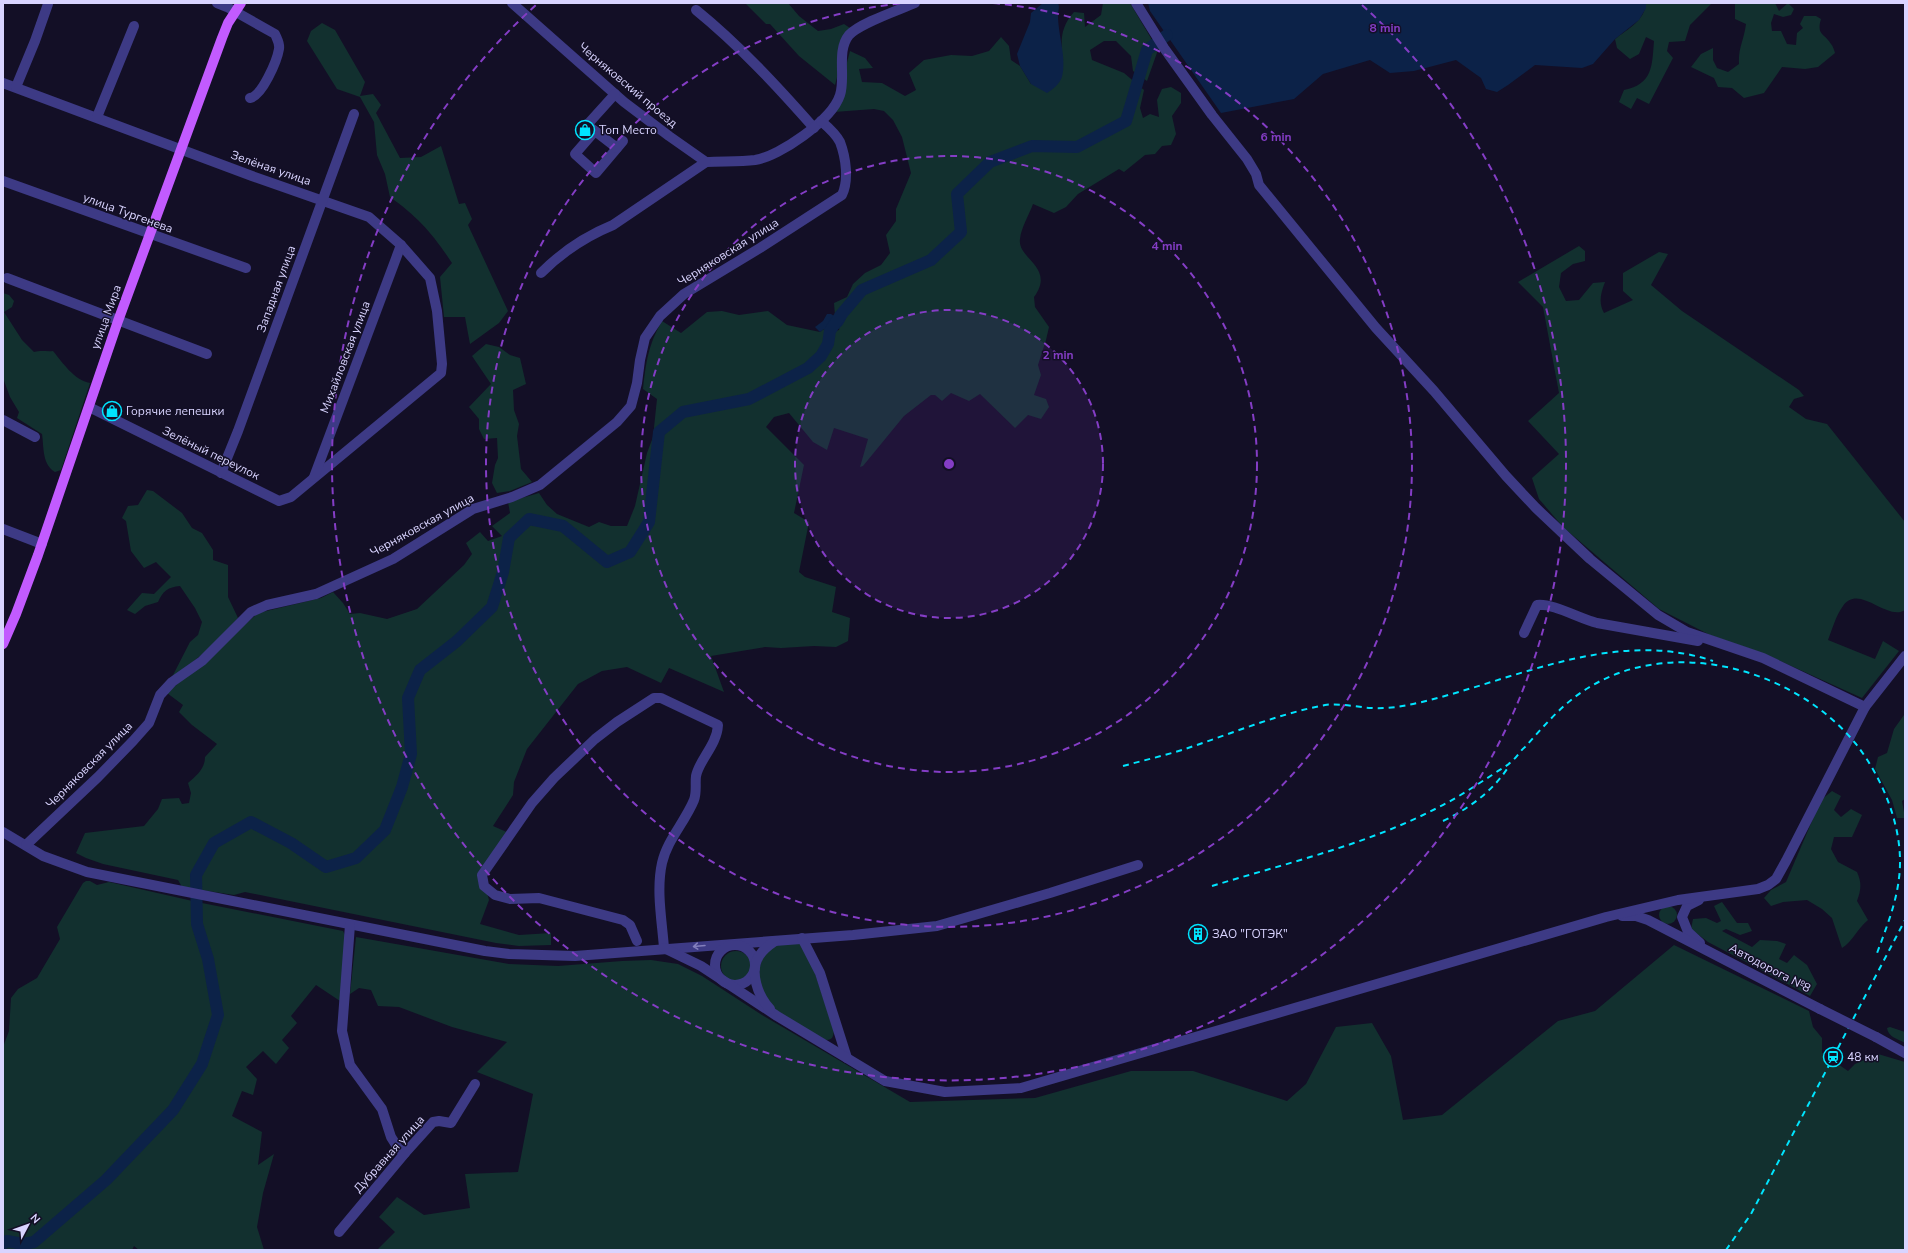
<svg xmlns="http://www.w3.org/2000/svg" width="1908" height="1253" font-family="'Nunito Sans',sans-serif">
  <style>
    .green { fill: #12302f }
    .water { fill: #0c2248 }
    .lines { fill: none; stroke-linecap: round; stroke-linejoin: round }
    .river { stroke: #0c2248; stroke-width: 12 }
    .minor { stroke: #3d3a85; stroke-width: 10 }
    .major { stroke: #c25bff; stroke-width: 10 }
    .rail { stroke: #00e5ff; stroke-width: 2; stroke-dasharray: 6 5; stroke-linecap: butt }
    .minor-bridge { stroke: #3d3a85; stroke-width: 10 }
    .oneway { stroke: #837fbc }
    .ring { fill: none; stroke: #843dc5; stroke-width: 2; stroke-dasharray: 7 5 }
    .labels { text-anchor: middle; stroke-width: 3; stroke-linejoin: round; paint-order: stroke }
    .street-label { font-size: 12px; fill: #d9d4ff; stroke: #130f26 }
    .poi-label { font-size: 12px; fill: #d9d4ff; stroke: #130f26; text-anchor: start }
    .centre { fill: #843dc5; stroke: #130f26; stroke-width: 2 }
    .ring-label { font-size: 12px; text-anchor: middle; font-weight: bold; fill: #843dc5; stroke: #130f26; stroke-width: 3; stroke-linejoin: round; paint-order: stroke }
  </style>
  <rect width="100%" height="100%" fill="#130f26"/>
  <g class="green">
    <polygon points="745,3 788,3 799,16 818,31 831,29 844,24 850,28 835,85 799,56 770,24 766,24"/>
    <path d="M 1103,3 L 1130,3 L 1158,50 L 1147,81 L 1133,71 L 1131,56 L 1116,41 L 1104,41 L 1090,50 L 1092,60 L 1124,73 L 1144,90 L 1140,108 L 1143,118 L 1150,114 L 1159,117 L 1157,100 L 1162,89 L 1171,87 L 1181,93 L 1181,103 L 1172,116 L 1176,134 L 1171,145 L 1162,146 L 1155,154 L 1145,155 L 1124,172 L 1119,169 L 1078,194 L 1066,207 L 1054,213 L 1033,204 C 1029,215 1021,228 1020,239 C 1017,259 1056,267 1034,297 L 1035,307 L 1049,327 L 1046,340 L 1038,365 L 1041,375 L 1034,395 L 1046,399 L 1049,407 L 1041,419 L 1028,415 L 1015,428 L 980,394 L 969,401 L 951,393 L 942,401 L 935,395 L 931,395 L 904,416 L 863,466 L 860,467 L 868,439 L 834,428 L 827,450 L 813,442 L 789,413 L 774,417 L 766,427 L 804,465 L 794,513 L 809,522 L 799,572 L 805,577 L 836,587 L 832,612 L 850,618 L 848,641 L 836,647 L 814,646 L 781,648 L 765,647 L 711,656 L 724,692 L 669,668 L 661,683 L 627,667 L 602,671 L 578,684 L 527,749 L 514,782 L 513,795 L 493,826 L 511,834 L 482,875 L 489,900 L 480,924 L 519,935 L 551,933 L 551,945 L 519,946 L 496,943 L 245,892 L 234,895 L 182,887 L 178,880 L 103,864 L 86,858 L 76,853 L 85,833 L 144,826 L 158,809 L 162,799 L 179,798 L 182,804 L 189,803 L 191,793 L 188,783 C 196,776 205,769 205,757 L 217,744 L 192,725 L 179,712 L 183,705 L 167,693 L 258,613 L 321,598 L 333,592 L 343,603 L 350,614 L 360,613 L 387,619 L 417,609 L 464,565 L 472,554 L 466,543 L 480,532 L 488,541 L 502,536 L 492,526 L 510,513 L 508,502 L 539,493 L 547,505 L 557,514 L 589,527 L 599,522 L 611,526 L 627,526 L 635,506 L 647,453 L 653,437 L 657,399 L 643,389 C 646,363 648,345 662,321 L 681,333 L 707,312 L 722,311 L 739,315 L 768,311 L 787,325 L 820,332 L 824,329 L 833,332 L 839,330 L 840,320 L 835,316 L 834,303 L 847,297 L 853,284 L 865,273 L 881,265 L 890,253 L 886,235 L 896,221 L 896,209 L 911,173 L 902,137 L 893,120 L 884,111 L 874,109 L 834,112 L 850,51 L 865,58 L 873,68 L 859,69 L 862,82 L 882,83 L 905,96 L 916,90 L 909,73 L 924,60 L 951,55 L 972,56 L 989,51 L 1001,37 L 1009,46 L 1011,60 L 1020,66 L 1031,84 L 1063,64 C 1061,42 1059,29 1074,12 L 1084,13 L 1085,27 L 1101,15 Z"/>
    <path d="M 1646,3 L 1712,3 L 1690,25 L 1685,41 L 1669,42 L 1667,51 L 1673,58 L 1649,104 L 1637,98 L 1631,109 L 1619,102 L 1624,90 C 1653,84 1652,66 1654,41 L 1646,37 L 1639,54 L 1630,59 L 1617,48 L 1615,39 C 1628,29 1645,20 1646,3 Z"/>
    <path d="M 1735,3 L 1775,3 L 1779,11 L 1788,3 L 1794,9 L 1791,15 L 1783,17 L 1774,14 L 1771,23 L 1772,31 L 1781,31 L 1787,44 L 1796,45 L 1797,33 L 1803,28 L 1800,24 L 1804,16 L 1816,16 L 1821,19 C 1816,36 1825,33 1831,44 C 1833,46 1834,50 1835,53 L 1818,67 L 1805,69 L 1782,67 L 1764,93 L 1744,98 L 1732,88 L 1718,87 L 1714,78 L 1691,67 L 1701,54 L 1713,48 L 1713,60 L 1717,68 L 1728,72 L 1739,64 C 1738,48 1744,40 1746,24 L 1735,19 Z"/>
    <path d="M 322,23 L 335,30 L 365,82 L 360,96 L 373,94 L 381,105 L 376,113 L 400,158 L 421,157 L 441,146 L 459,204 L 465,203 L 472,219 L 468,225 L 508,311 L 499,323 L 470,344 L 465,317 L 444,317 L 440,277 L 452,263 C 433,234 418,217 390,197 L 385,174 L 377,155 L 374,122 L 360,97 L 337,89 L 307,41 L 311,31 Z"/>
    <path d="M 1579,246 L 1585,251 L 1585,261 L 1573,264 L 1561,273 L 1559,287 L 1566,301 L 1579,300 L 1593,283 L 1605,282 C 1601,293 1598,302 1604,313 L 1633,300 L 1623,291 L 1623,273 L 1659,252 L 1668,254 L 1651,285 L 1682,311 L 1799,390 L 1804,396 L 1794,399 L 1789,407 L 1806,419 L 1827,424 L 1905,522 L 1905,610 C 1887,622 1859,583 1843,606 C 1836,615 1832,630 1828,640 L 1875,659 L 1883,641 L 1899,651 L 1862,698 L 1765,654 L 1710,635 L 1659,609 L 1563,527 L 1539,499 L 1532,478 L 1559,454 L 1528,421 L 1559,393 L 1543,307 L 1518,282 Z"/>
    <path d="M 3,293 L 9,295 L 14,301 L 12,307 L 4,312 L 22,340 L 34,352 C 42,350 47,352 53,351 C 63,363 74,380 90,383 L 61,470 L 55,472 C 42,464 44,448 42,434 L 17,418 L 19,412 L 10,397 L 3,378 Z"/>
    <polygon points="486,344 499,347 510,355 520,358 526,384 513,390 514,410 519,424 517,436 521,469 532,482 510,491 497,493 492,483 495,465 498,458 497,438 484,439 479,429 479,419 469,407 491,384 472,356"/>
    <path d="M 147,490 L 153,491 L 182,513 L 192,528 L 202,533 L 213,550 L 213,560 L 228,565 L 228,597 L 238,618 L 210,648 L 171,679 L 190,642 L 198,635 L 202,622 L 195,608 L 180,586 C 168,587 163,591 158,602 L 145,606 L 135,614 L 127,610 L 142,593 L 154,594 L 171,577 L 156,562 L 144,568 L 131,551 L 126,521 L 122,518 L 128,506 L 138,505 Z"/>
    <polygon points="1904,715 1905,799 1902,801 1905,818 1897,818 1892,800 1875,769 1878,757 1887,753 1894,729"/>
    <path d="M 1832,791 L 1841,796 L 1834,810 L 1841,817 L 1851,809 L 1862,815 L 1852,837 L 1834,837 L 1831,849 L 1838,862 L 1857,872 C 1862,883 1861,890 1857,901 L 1868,920 C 1857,929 1853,941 1842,948 L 1832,918 L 1822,909 L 1807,900 L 1783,902 L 1771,906 L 1764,898 L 1771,890 L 1786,882 L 1821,800 Z"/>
    <polygon points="86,881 90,881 97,885 109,882 197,902 343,931 346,937 340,1001 316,985 291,1016 297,1023 282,1040 289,1048 276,1064 263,1051 246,1067 257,1079 253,1095 242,1091 232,1116 262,1132 258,1165 274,1154 263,1193 257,1227 264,1250 139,1250 134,1246 132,1250 3,1250 3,1047 9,1031 11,998 18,989 37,978 60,939 57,927 83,883"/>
    <polygon points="1722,902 1737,923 1748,923 1752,931 1740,935 1726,929 1722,931 1752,947 1760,940 1777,941 1786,944 1779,959 1787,963 1794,955 1807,965 1817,984 1810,996 1708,942 1691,929 1693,919 1706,918 1717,923 1721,921 1714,906"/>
    <circle cx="1668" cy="915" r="9"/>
    <polygon points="356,937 509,964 558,966 622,961 651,960 678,964 702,976 762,1015 910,1102 1035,1098 1131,1071 1193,1071 1287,1101 1306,1084 1336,1027 1372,1023 1391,1056 1403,1120 1442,1115 1558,1021 1595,1011 1674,945 1809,1011 1813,1027 1822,1038 1822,1053 1848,1071 1855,1064 1878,1054 1905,1062 1905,1250 377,1250 395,1232 379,1217 397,1197 424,1215 470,1208 465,1174 518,1172 533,1094 477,1072 507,1042 452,1027 399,1007 378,1006 371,990 359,988 350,994"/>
    <path d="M 799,941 L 814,970 L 834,1031 C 833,1036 833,1040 826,1040 C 809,1030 786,1020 771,1006 C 756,991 753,958 774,947 C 781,943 791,943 799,941 Z"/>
    <circle cx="736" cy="966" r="15"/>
    <path d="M 1890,1027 L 1905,1032 L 1905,1043 C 1898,1039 1888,1037 1887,1028 Z"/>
  </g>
  <g class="water">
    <path d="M 1043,3 L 1058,3 C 1060,7 1058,11 1058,15 C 1058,35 1067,58 1062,77 C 1059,85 1053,89 1047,93 L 1031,84 L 1020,66 L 1017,54 L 1030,22 L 1031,13 Z"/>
    <polygon points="1148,3 1646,3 1646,8 1639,20 1615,39 1593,64 1582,68 1535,65 1508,85 1497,92 1486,89 1481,78 1456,60 1414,71 1390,73 1370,60 1323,74 1294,99 1221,113 1150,11"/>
    <path d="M 845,308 L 849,308 C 847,321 839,337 824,329 L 820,332 L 815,327 L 823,321 L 827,314 L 831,314 L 840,320 Z"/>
  </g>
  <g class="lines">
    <polyline class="river" points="3,1244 7,1241 23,1244 34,1242 106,1180 173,1110 202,1064 218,1015 208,959 197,924 196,875 214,843 251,822 291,843 326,867 356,858 385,830 402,787 411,754 408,698 420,670 457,641 492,607 503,572 509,538 529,519 563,526 607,562 630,552 649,522 659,432 683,412 749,399 808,368 821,356 828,344 830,331 840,316 862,290 931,260 961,232 957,194 990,162 1032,146 1077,147 1126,121 1147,50 1167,35"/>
    <g class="minor">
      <path d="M 217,3 L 227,7 L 275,34 C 277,39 280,43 279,49 C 277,61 262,96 250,98"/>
      <polyline points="512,3 624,102 669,136 706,162"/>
      <polyline points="1136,3 1164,48 1212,115 1247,159 1256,174 1259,185 1376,328 1434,391 1506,476 1536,508 1590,559 1658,615 1687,632 1763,658 1865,707"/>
      <path d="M 696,10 C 739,45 777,86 814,128"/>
      <polyline points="3,83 252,176 369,217 401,245 430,278 437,311 442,364 441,373 291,497 279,501 89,407"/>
      <polyline points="16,87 35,41 48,4"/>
      <polyline points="615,94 587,125 595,131 575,154 596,173 623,141"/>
      <polyline points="97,117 134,26"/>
      <polyline points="595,131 617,148"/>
      <path d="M 706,162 C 722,161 739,162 755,160 C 780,156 832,120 840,95 C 846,77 836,51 849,35 C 860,23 899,10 915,3"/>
      <polyline points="3,181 246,268"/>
      <path d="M 541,273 C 562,252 586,236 613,225 L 706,162"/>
      <polyline points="7,278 207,354"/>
      <polyline points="3,420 35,437"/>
      <polyline points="221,473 238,431 354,114"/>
      <polyline points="314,477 401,245"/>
      <polyline points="3,529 42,544"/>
      <path d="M 1524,633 L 1537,605 C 1553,603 1580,619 1597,623 L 1698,641"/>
      <polyline points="3,832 43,856 87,872 485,951 509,954 575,956 853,935 937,926 1050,893 1138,865"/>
      <path d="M 26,845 L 98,777 L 133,741 L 149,723 L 160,695 L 172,682 L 202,661 L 251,612 L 267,605 L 316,594 L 393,559 L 473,509 L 512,497 L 540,485 L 617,422 L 631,406 L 637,383 L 640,360 L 645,338 L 660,316 L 684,294 L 760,248 L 842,195 C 849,180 846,158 840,142 C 836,134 828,127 821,121"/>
      <polyline points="1699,900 1687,906 1682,917 1688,932 1700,943"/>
      <polyline points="1622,916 1636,916 1648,920 1820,1009"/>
      <polyline points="350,925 342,1031 350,1065 382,1109 391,1137 398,1148 405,1153"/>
      <polyline points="802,938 820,973 847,1058"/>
      <path d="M 637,941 L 630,925 L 623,920 L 539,898 L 510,899 L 495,895 L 484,886 L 482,875 L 532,803 L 554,778 L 595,739 L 617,722 L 654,698 L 661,698 L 718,725 C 717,745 699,760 696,776 C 695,784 697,792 694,800 C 685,822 667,840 662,863 C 656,890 662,921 664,948"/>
      <circle cx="735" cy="965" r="20"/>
      <polyline points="664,948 701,966 777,1016 885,1081 945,1092 1021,1088 1606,917 1678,900 1758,889 1768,885 1776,879 1786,861 1865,707 1905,656"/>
      <path d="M 770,1009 C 758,996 749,972 759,956 C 763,949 769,945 775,941"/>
      <polyline points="1876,1037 1905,1053"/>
      <polyline points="339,1232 405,1153 433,1122 439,1121 451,1123 475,1084"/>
    </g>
    <polyline class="major" points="3,644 16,614 38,555 118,321 222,38 228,23 241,3"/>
    <g class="rail">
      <path d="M 1123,766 C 1145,760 1167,755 1188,748 C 1233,733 1278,714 1325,705 C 1340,703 1356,707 1371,708 C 1389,709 1405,706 1422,702 C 1517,679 1615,628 1713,661"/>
      <path d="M 1443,821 C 1470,808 1493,791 1509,766"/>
      <path d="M 1212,886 C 1287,863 1369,844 1439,807 C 1457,798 1475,786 1492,775 C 1499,770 1506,767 1512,761 C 1517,757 1520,751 1525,747 C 1544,726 1563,703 1588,688 C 1673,635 1795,669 1856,744 C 1884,780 1905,832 1899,878 C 1896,905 1885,931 1876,956"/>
      <polyline points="1726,1250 1751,1214 1905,920"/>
    </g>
    <polyline class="minor-bridge" points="1820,1009 1876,1037"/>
  </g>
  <defs><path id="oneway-shaft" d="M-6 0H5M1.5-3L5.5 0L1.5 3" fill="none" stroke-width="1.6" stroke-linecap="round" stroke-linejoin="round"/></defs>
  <use class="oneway" href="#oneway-shaft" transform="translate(699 946) rotate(175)"/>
  <circle cx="949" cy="464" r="154" fill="#843dc5" fill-opacity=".12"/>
  <g class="ring">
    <circle cx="949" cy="464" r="154"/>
    <circle cx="949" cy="464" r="308"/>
    <path d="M993 3A463 463 0 1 1 905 3"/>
    <path d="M1362 5A617 617 0 1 1 536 5"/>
  </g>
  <defs>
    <symbol id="shop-ring" viewBox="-11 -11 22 22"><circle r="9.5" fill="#130f26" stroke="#00e5ff" stroke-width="1.5"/><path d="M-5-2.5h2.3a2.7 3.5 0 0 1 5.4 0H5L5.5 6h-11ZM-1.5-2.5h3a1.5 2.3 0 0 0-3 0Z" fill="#00e5ff"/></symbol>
    <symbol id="building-ring" viewBox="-11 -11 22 22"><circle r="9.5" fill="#130f26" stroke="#00e5ff" stroke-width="1.5"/><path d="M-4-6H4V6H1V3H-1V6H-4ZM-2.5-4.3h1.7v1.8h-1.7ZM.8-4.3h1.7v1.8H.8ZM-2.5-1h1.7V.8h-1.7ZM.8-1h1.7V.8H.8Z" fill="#00e5ff"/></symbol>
    <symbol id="station-ring" viewBox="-11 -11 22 22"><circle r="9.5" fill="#130f26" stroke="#00e5ff" stroke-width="1.5"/><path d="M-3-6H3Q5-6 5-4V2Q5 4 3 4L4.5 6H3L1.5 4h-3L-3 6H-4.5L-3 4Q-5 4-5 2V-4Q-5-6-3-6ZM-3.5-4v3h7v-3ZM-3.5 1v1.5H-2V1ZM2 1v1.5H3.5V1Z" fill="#00e5ff"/></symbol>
  </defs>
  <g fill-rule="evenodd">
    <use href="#shop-ring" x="574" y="119" width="22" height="22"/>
    <use href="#shop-ring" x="101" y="400" width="22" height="22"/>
    <use href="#building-ring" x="1187" y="923" width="22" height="22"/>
    <use href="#station-ring" x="1822" y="1046" width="22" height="22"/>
  </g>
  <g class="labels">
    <g class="street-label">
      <text transform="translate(628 85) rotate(40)" y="4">Черняковский проезд</text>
      <text transform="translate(271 168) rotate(19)" y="4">Зелёная улица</text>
      <text transform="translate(128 213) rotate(20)" y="4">улица Тургенева</text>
      <text transform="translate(728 252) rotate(-32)" y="4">Черняковская улица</text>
      <text transform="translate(276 289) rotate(-70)" y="4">Западная улица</text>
      <text transform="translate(106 317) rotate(-70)" y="4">улица Мира</text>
      <text transform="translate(345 357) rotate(-69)" y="4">Михайловская улица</text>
      <text transform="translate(211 453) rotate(26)" y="4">Зелёный переулок</text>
      <text transform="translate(422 525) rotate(-29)" y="4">Черняковская улица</text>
      <text transform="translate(89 765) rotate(-45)" y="4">Черняковская улица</text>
      <text transform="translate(1770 968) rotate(28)" y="4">Автодорога №8</text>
      <text transform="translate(389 1154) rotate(-48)" y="4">Дубравная улица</text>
    </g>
    <g class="poi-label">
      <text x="599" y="134">Топ Место</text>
      <text x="126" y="415">Горячие лепешки</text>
      <text x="1212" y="938">ЗАО "ГОТЭК"</text>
      <text x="1847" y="1061">48 км</text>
    </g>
  </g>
  <circle cx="949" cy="464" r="6" class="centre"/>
  <g class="ring-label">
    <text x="1385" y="32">8 min</text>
    <text x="1276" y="141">6 min</text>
    <text x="1167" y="250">4 min</text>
    <text x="1058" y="359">2 min</text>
  </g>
  <rect width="1908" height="1253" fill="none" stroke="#d9d4ff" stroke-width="8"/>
  <g transform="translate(28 1225) rotate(49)" stroke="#130f26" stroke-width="3" paint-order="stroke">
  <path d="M0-3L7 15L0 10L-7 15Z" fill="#d9d4ff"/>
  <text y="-6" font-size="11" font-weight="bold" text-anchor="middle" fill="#d9d4ff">N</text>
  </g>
</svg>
